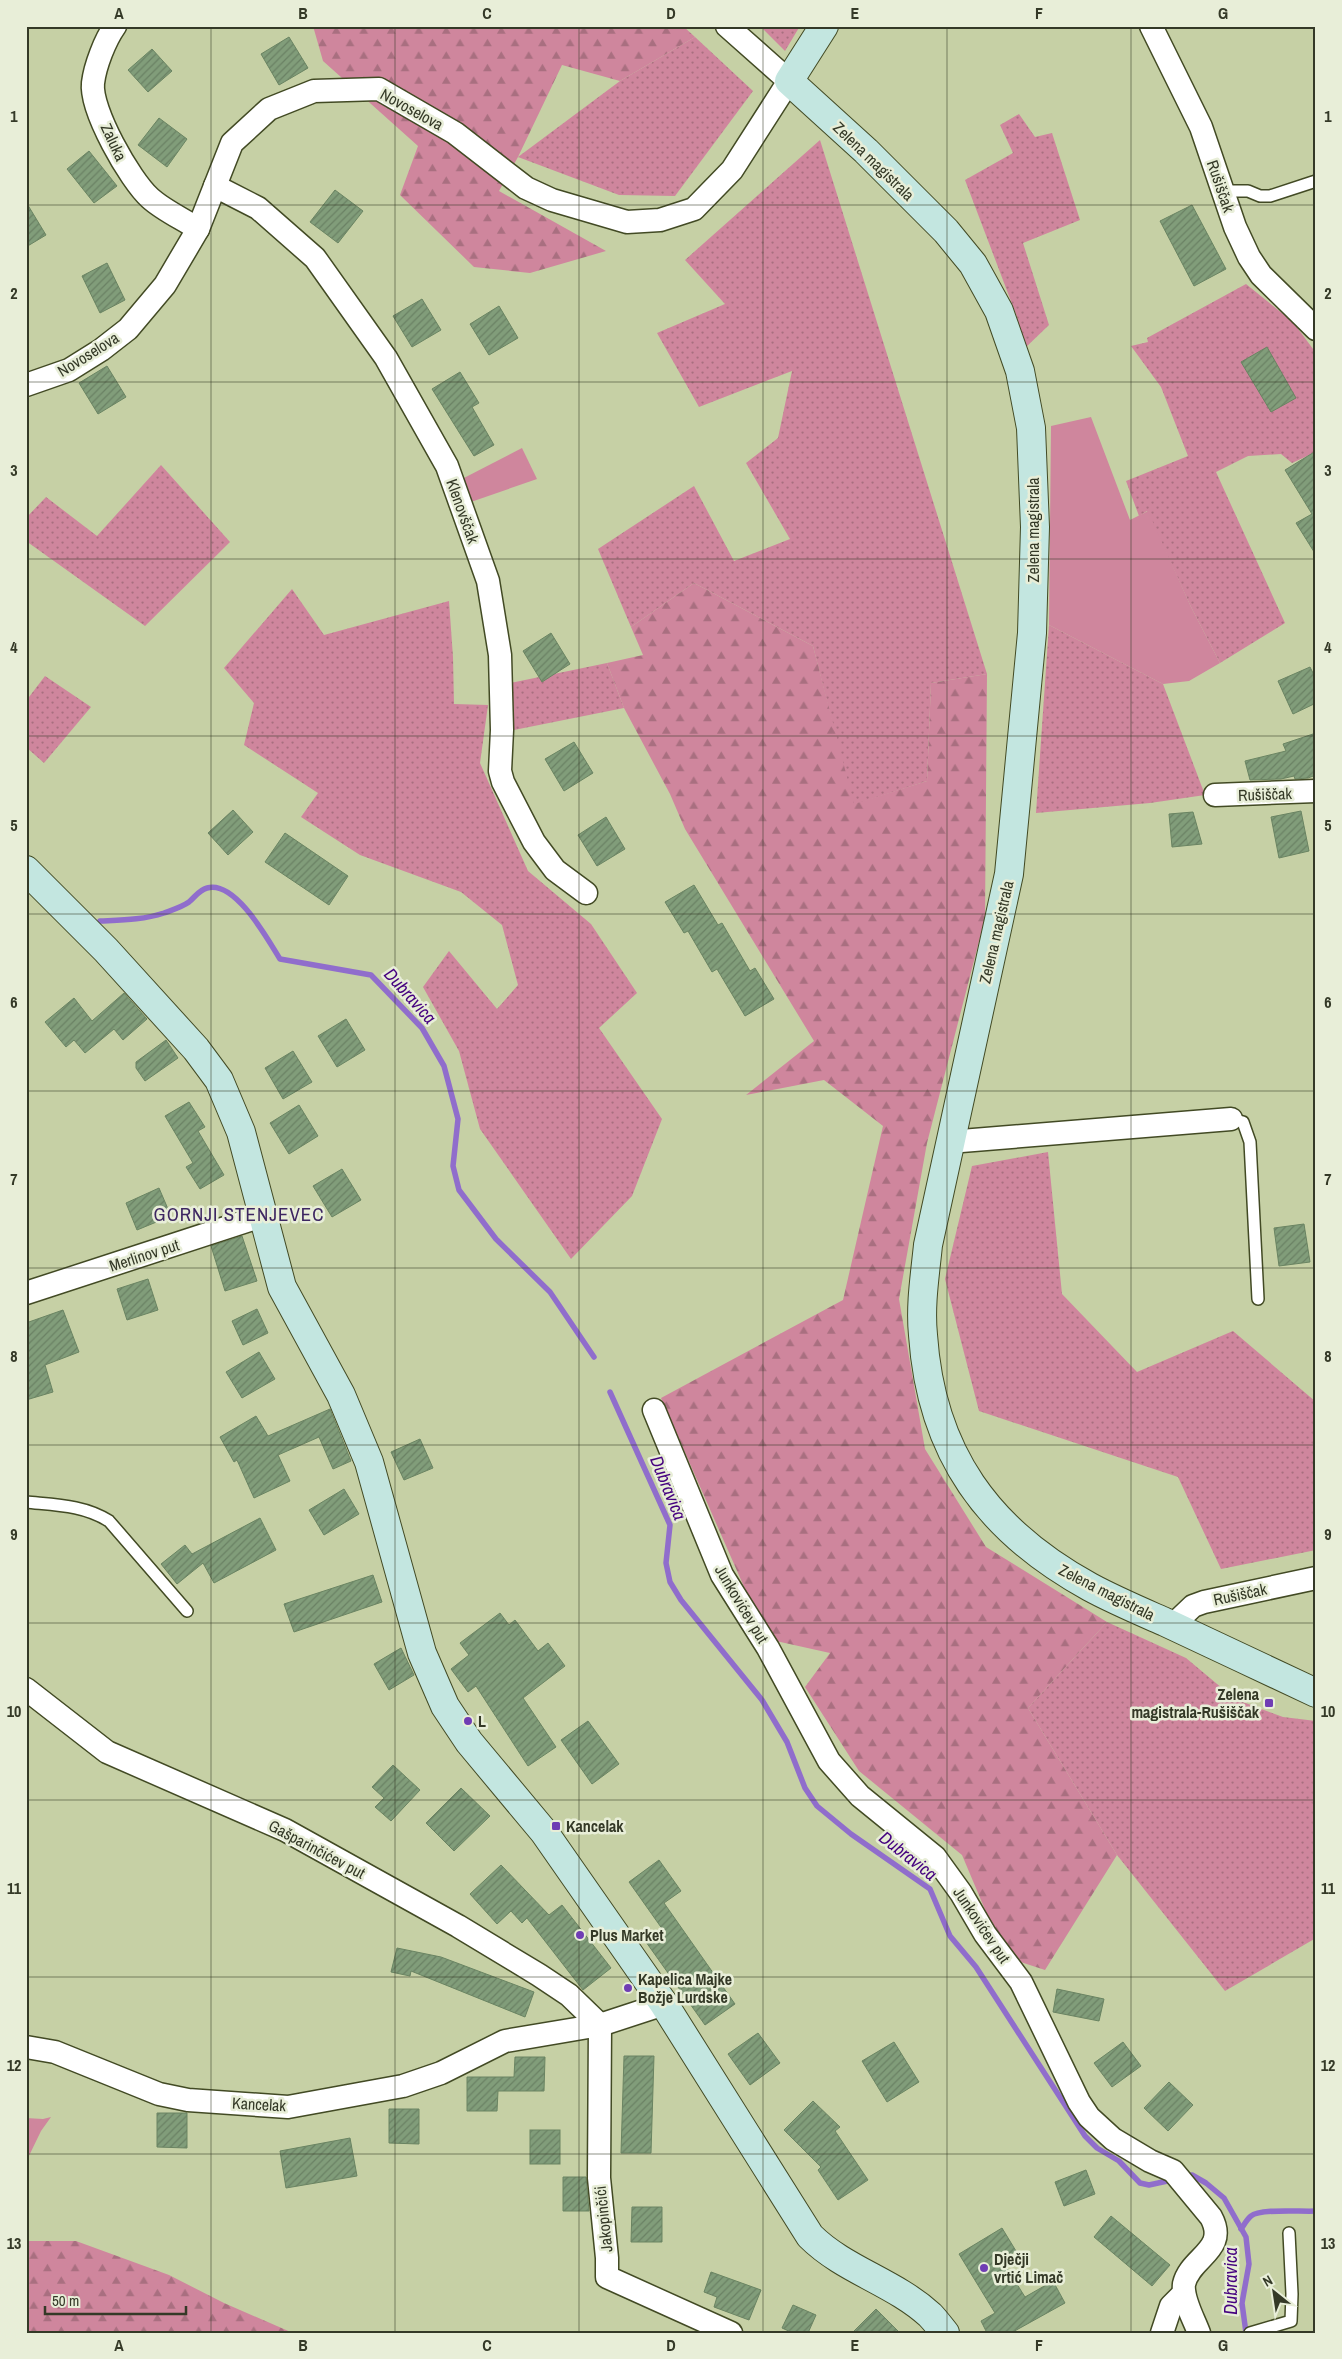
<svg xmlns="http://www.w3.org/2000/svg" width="1342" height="2359" font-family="'Archivo Narrow',sans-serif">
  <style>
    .grass { fill: url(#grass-dots) }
    .forest { fill: url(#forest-firs) }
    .green { fill: #cf869d }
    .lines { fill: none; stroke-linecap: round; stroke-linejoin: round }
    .stream { stroke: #906dcc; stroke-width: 5.5 }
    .building { fill: url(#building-hatch); stroke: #6a8462 }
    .lane-casing { stroke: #424a24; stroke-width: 14 }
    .street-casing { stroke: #424a24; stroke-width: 25 }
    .secondary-casing { stroke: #424a24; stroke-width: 30 }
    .lane { stroke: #fff; stroke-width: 11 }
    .street { stroke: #fff; stroke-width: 22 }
    .secondary { stroke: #c3e6e0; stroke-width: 28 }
    .grid { fill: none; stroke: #343927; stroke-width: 1; stroke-opacity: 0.55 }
    .poi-dot { fill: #6f3db4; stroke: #e8eed8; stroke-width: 2 }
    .labels { text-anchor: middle; stroke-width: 5; stroke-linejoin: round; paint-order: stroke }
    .street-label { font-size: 16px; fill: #343927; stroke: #e8eed8 }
    .poi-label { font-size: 16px; font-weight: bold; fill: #343927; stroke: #e8eed8; text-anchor: start }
    .water-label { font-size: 18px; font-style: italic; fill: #45027f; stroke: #e8eed8 }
    .quarter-label { font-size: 19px; letter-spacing: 1px; fill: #3d2661; stroke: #e8eed8 }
    .neatline { fill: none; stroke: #343927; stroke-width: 2 }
    .grid-label { font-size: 16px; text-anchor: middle; font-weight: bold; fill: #343927 }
  </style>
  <defs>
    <pattern id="grass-dots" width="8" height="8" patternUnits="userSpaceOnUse" patternTransform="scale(1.25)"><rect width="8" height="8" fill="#cf869d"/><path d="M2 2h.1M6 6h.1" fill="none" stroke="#a96f80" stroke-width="1.8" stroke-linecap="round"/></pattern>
    <pattern id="forest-firs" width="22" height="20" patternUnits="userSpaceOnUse" patternTransform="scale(1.25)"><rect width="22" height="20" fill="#cf869d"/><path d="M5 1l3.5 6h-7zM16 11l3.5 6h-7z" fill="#a96f80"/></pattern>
    <pattern id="building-hatch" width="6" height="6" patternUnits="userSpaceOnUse" patternTransform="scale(1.25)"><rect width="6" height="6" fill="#819d7a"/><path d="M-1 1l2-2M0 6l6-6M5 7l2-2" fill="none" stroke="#6a8164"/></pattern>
  </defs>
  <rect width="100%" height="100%" fill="#c6d0a5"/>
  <g class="grass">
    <polygon points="760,26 800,26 785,51"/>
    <polygon points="695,37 753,91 675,196 619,195 518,157 620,81"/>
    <polygon points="1019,114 1035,137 1052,133 1080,220 1023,243 1049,325 1024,349 1017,317 965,180 1013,153 1000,125"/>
    <polygon points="820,140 987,674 931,683 927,781 853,805 813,646 694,583 631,627 598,549 694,486 734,561 790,539 746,463 778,438 792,371 699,407 657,333 725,304 685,260"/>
    <polygon points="1246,284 1293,322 1316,353 1316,452 1292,463 1281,454 1248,456 1216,472 1285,623 1220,663 1191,607 1147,511 1139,516 1126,481 1188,456 1161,387 1131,346 1148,342 1147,338"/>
    <polygon points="161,465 230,542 145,626 26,541 26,518 46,497 97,536"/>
    <polygon points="292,589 324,635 449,601 453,657 454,704 488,705 480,763 528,871 591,924 637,993 599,1028 662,1119 632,1196 571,1259 480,1129 459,1051 423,987 449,951 497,1009 518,985 502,925 461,892 360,855 301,817 318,793 244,745 254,703 224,668"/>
    <polygon points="1049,625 1163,684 1205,795 1150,803 1036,813"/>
    <polygon points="607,663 624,708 509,731 506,684"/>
    <polygon points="45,676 91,707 44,763 26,747 26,701"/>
    <polygon points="1048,1152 1062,1294 1137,1372 1233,1331 1316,1402 1316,1550 1221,1569 1178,1477 979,1411 945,1279 972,1166"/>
    <polygon points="1107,1622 1186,1658 1235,1699 1283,1717 1316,1721 1316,1938 1225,1991 1117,1855 1028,1708"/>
  </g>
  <g class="forest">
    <polygon points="313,26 683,26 695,37 620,81 562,65 518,157 499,191 606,251 530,273 474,267 400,195 418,146 323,61"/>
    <polygon points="694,583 813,646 854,804 927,781 931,683 987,674 985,918 927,1143 899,1299 925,1449 986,1547 1107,1622 1028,1708 1117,1855 1045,1970 1005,1957 962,1855 859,1771 805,1687 830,1653 767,1639 661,1398 843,1300 883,1126 824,1080 746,1095 814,1041 685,829 670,794 624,708 607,663 643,655 631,627"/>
    <polygon points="26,2241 76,2241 169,2275 224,2303 293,2333 26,2333"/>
  </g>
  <g class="green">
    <polygon points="1091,417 1130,520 1148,511 1191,607 1220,663 1189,681 1163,684 1049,625 1051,426"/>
    <polygon points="522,448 537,479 468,503 462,479"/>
    <polygon points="51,2117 41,2131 26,2162 26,2118 43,2119"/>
  </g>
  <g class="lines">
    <g class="stream">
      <path d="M 100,921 C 122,920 143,920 164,913 C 172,910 182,907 189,902 C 195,897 199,890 207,888 C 235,880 267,938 280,959 L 371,975 L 422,1028 L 444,1066 L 458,1119 L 453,1166 L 459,1190 L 496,1239 L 550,1292 L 594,1357"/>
      <polyline points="610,1392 670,1525 666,1563 670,1582 681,1600 762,1700 787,1742 805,1788 817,1806 851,1834 930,1889 950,1936 976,1967 1085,2136 1097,2148 1119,2161 1140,2183 1149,2185 1172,2180"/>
      <polyline points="1184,2177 1192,2175 1206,2183 1224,2198 1246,2237 1249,2264 1242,2303 1246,2333"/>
      <path d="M 1241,2229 C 1244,2225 1247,2219 1251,2216 C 1260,2208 1302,2212 1316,2211"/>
    </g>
  </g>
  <g class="building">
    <polygon points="289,37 308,68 279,85 261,54"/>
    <polygon points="152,49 172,71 148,92 128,70"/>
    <polygon points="159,118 187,139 167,167 138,145"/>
    <polygon points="89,151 117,186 94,203 67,169"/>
    <polygon points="335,190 363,211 338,243 310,222"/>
    <polygon points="26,202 46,235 26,247"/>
    <polygon points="1192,205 1226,269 1194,286 1160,221"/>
    <polygon points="107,263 125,300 100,313 82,276"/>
    <polygon points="422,299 441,330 412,347 393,316"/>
    <polygon points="499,306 518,338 489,355 470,324"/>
    <polygon points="1267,347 1296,398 1271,412 1241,362"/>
    <polygon points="107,366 126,397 98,414 79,383"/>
    <polygon points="460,372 479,403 472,407 494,445 474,456 432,389"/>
    <polygon points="1316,451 1316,555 1296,523 1312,514 1285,470"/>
    <polygon points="551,633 570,664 542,682 523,651"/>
    <polygon points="1310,667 1316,679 1316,703 1293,714 1278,681"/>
    <polygon points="1316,733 1316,775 1308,778 1295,779 1294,776 1281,779 1250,780 1245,761 1286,751 1283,744"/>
    <polygon points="574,742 593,773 564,791 545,759"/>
    <polygon points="233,810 253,832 228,855 208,833"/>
    <polygon points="1301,811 1309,851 1279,858 1271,817"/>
    <polygon points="1193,812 1202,844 1172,847 1169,814"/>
    <polygon points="606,817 625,849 597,866 578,835"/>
    <polygon points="285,833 348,876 329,905 265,862"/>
    <polygon points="694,885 718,925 722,923 750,971 755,968 774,999 745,1016 717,969 712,972 688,931 684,933 665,902"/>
    <polygon points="124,993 147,1019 123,1040 114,1029 85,1053 74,1040 66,1047 45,1022 74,998 92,1021"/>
    <polygon points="346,1019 365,1050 337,1067 318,1036"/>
    <polygon points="166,1040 178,1058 145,1081 136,1068 136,1062"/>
    <polygon points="293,1051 312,1082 283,1099 265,1068"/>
    <polygon points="189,1102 205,1127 198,1131 224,1175 200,1189 186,1167 193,1163 165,1116"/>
    <polygon points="299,1105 318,1136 289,1154 270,1123"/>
    <polygon points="342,1169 361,1200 332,1217 313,1186"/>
    <polygon points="159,1188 171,1216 137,1230 126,1203"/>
    <polygon points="1304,1224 1310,1262 1279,1266 1274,1228"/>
    <polygon points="242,1236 257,1281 225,1291 211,1246"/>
    <polygon points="148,1279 158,1310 127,1320 117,1289"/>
    <polygon points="257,1309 268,1333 243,1345 232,1321"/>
    <polygon points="63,1310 79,1352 45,1365 53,1392 26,1400 26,1323"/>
    <polygon points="259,1352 275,1379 242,1398 226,1372"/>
    <polygon points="330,1409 351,1461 333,1469 319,1437 278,1455 290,1481 254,1498 237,1460 234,1462 220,1437 256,1416 268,1436"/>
    <polygon points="420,1439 433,1468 404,1480 391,1452"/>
    <polygon points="344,1489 359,1514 324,1535 309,1510"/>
    <polygon points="260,1518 276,1550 214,1583 203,1563 177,1584 161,1564 185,1545 192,1554"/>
    <polygon points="373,1575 382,1602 294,1632 284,1604"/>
    <polygon points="500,1613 509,1625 515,1620 538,1651 548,1643 565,1666 523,1698 556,1747 528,1766 476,1686 468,1692 451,1669 469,1655 460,1643"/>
    <polygon points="401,1648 414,1675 389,1690 374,1664"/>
    <polygon points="588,1721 619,1764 592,1784 561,1740"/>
    <polygon points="393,1765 420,1790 391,1821 375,1807 384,1798 372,1787"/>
    <polygon points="461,1788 490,1816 454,1851 426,1823"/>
    <polygon points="659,1860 681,1891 664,1903 735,2004 705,2025 646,1942 663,1930 629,1882"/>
    <polygon points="501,1865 549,1915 562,1905 611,1968 583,1990 527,1918 522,1923 511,1911 497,1924 470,1894"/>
    <polygon points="397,1948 441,1957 534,1992 525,2017 411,1971 410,1976 391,1972"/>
    <polygon points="1057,1989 1104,1999 1099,2021 1053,2012"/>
    <polygon points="758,2033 780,2063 750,2085 728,2054"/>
    <polygon points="894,2042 919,2082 887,2102 862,2061"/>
    <polygon points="1123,2042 1141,2066 1112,2087 1094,2063"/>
    <polygon points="624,2056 654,2056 651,2153 621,2153"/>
    <polygon points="515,2057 545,2057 544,2091 498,2091 497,2111 467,2111 467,2077 514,2077"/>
    <polygon points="1169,2082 1193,2105 1168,2131 1144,2108"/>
    <polygon points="813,2101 840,2127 835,2131 868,2180 838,2200 818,2170 821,2167 784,2130"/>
    <polygon points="389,2109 419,2109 419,2144 389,2143"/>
    <polygon points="157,2113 187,2113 187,2148 157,2147"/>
    <rect x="530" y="2130" width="30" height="34"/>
    <polygon points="350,2138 357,2176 286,2188 280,2151"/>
    <polygon points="1086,2170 1095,2194 1064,2206 1055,2182"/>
    <polygon points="563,2177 586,2177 589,2211 563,2211"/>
    <polygon points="632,2207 662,2207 662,2242 631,2242"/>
    <polygon points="1111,2216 1170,2265 1152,2286 1094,2237"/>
    <polygon points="1002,2228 1016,2251 1002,2260 1025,2297 1053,2281 1065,2303 1011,2333 987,2333 981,2321 995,2313 959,2254"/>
    <polygon points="711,2272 761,2290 749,2320 714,2307 717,2297 704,2292"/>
    <polygon points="793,2305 816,2315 808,2333 793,2333 782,2328"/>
    <polygon points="876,2309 900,2333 852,2333"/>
  </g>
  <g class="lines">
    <defs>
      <g id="lane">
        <polyline points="1223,191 1248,191 1260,196 1270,196 1316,181"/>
        <polyline points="1231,1119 1243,1122 1250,1142 1258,1299"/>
        <path d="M 26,1502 C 55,1505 84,1505 109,1521 L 187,1611"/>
        <polyline points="1250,2333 1291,2321 1292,2294 1289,2233"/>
      </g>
      <g id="street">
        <path d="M 115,26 C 105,40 95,66 93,83 C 90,110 130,180 150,198 C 163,210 183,219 198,229"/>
        <polyline points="1151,26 1201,127 1235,227 1249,257 1261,275 1316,329"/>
        <polyline points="215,186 258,208 315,258 386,358 447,466 488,581 500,655 502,730 500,771 503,782 534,842 555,870 586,893"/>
        <polyline points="26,385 69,370 101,350 128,329 165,285 198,229 232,143 269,109 314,91 379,89 455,133 526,188 552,200 627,222 660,220 694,209 732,170 789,81 727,26"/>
        <polyline points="1215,795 1316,791"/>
        <polyline points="949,1142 1231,1119"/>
        <polyline points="26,1293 262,1216"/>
        <path d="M 654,1410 L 722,1575 L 768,1648 L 829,1761 L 860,1796 L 935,1857 L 961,1893 L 985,1934 L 1021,1982 L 1079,2102 L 1089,2117 L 1113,2139 L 1150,2161 L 1173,2171 L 1211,2217 C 1229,2250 1190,2257 1184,2284 C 1182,2299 1194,2319 1199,2333"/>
        <polyline points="1172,1626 1193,1606 1204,1602 1316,1578"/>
        <polyline points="26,1689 107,1752 285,1830 458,1926 539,1975 569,1995 600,2025 599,2178 607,2258 607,2277 731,2333"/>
        <polyline points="26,2047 55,2052 159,2094 188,2100 288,2107 403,2086 441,2073 505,2041 600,2025 664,2004"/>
        <polyline points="1162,2333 1171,2306 1184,2293"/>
      </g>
      <g id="secondary">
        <path d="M 824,26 L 789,81 L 866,151 L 946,231 L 973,264 L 999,311 L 1020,371 L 1031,428 L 1035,527 L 1032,633 L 1009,874 L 928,1245 C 925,1275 920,1305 923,1335 C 931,1453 988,1531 1090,1587 C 1114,1600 1140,1611 1165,1622 C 1215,1646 1266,1669 1316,1693"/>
        <path d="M 26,870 L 106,950 L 196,1049 L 219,1080 L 241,1132 L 282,1287 L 341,1395 L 369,1462 L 422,1653 L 445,1706 L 469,1742 L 544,1832 L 664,2004 L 810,2236 C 844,2270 894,2282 930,2315 C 935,2320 940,2327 945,2333"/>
      </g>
    </defs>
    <use href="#lane" class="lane-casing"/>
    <use href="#street" class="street-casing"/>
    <use href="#secondary" class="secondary-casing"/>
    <use href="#lane" class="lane"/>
    <use href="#street" class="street"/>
    <use href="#secondary" class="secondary"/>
  </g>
  <path class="grid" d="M 211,26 L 211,2333M 395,26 L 395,2333M 579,26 L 579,2333M 763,26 L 763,2333M 947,26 L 947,2333M 1131,26 L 1131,2333M 26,205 L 1316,205M 26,382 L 1316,382M 26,559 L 1316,559M 26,736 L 1316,736M 26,914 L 1316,914M 26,1091 L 1316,1091M 26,1268 L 1316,1268M 26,1445 L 1316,1445M 26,1623 L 1316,1623M 26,1800 L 1316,1800M 26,1977 L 1316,1977M 26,2154 L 1316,2154"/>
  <g class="poi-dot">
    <rect x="1264" y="1698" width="10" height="10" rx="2.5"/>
    <circle cx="468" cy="1721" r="5"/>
    <rect x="551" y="1821" width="10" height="10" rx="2.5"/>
    <circle cx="580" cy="1935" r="5"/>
    <circle cx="628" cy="1988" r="5"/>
    <circle cx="984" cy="2268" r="5"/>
  </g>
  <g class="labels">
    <g class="street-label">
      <text transform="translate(412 109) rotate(29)" y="6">Novoselova</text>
      <text transform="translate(114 142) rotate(65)" y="6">Zaluka</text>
      <text transform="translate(874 161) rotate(44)" y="6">Zelena magistrala</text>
      <text transform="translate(1221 186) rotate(71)" y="6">Rušiščak</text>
      <text transform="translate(88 354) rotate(-32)" y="6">Novoselova</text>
      <text transform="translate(463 511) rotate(70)" y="6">Klenovščak</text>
      <text transform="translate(1033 530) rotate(-90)" y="6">Zelena magistrala</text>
      <text transform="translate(1265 794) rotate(-2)" y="6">Rušiščak</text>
      <text transform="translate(996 932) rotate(-77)" y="6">Zelena magistrala</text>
      <text transform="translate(144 1255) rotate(-18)" y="6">Merlinov put</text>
      <text transform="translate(1107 1592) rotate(27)" y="6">Zelena magistrala</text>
      <text transform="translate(1240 1594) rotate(-12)" y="6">Rušiščak</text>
      <text transform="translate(742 1604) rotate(59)" y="6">Junkovićev put</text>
      <text transform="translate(317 1849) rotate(28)" y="6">Gašparinčićev put</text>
      <text transform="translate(982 1925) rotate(56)" y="6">Junkovićev put</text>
      <text transform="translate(259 2104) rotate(3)" y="6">Kancelak</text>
      <text transform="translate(603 2219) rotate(-96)" y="6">Jakopinčići</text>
    </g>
    <g class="poi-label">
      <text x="1259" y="1700" text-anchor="end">Zelena<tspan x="1259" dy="18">magistrala-Rušiščak</tspan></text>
      <text x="478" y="1727">L</text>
      <text x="566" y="1832">Kancelak</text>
      <text x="590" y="1941">Plus Market</text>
      <text x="638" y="1985">Kapelica Majke<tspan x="638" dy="18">Božje Lurdske</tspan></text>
      <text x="994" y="2265">Dječji<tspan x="994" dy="18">vrtić Limač</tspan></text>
    </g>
    <g class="water-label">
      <text transform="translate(410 996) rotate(48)" y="6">Dubravica</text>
      <text transform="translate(668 1488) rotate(68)" y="6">Dubravica</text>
      <text transform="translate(908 1856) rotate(38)" y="6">Dubravica</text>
      <text transform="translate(1231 2281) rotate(-90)" y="6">Dubravica</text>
    </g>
    <g class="quarter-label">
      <text x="239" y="1221">GORNJI STENJEVEC</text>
    </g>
  </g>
  <rect width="1342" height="2359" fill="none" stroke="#e8eed8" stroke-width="55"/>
  <g transform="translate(1274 2292) rotate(330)" stroke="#e8eed8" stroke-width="4" paint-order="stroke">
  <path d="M0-4L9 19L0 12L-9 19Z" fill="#343927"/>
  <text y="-8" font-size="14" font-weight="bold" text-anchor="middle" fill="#343927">N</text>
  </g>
  <path d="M45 2306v8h141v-8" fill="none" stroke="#343927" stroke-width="2.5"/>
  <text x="52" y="2306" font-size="15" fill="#343927" stroke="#e8eed8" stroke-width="4" paint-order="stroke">50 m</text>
  <rect x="28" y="28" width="1286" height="2304" class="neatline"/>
  <g class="grid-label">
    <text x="119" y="19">A</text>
    <text x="303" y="19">B</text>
    <text x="487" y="19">C</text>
    <text x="671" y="19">D</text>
    <text x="855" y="19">E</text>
    <text x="1039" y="19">F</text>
    <text x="1223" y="19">G</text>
    <text x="14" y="122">1</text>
    <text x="1328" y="122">1</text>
    <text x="14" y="299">2</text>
    <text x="1328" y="299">2</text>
    <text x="14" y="476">3</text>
    <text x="1328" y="476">3</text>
    <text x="14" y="653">4</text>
    <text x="1328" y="653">4</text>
    <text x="14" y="831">5</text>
    <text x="1328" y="831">5</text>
    <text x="14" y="1008">6</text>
    <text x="1328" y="1008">6</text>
    <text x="14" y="1185">7</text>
    <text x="1328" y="1185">7</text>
    <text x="14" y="1362">8</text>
    <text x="1328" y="1362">8</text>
    <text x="14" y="1540">9</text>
    <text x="1328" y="1540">9</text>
    <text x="14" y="1717">10</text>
    <text x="1328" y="1717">10</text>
    <text x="14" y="1894">11</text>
    <text x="1328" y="1894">11</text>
    <text x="14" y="2071">12</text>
    <text x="1328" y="2071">12</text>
    <text x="14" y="2249">13</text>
    <text x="1328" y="2249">13</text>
    <text x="119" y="2351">A</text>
    <text x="303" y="2351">B</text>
    <text x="487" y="2351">C</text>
    <text x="671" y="2351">D</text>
    <text x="855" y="2351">E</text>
    <text x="1039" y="2351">F</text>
    <text x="1223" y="2351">G</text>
  </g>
</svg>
